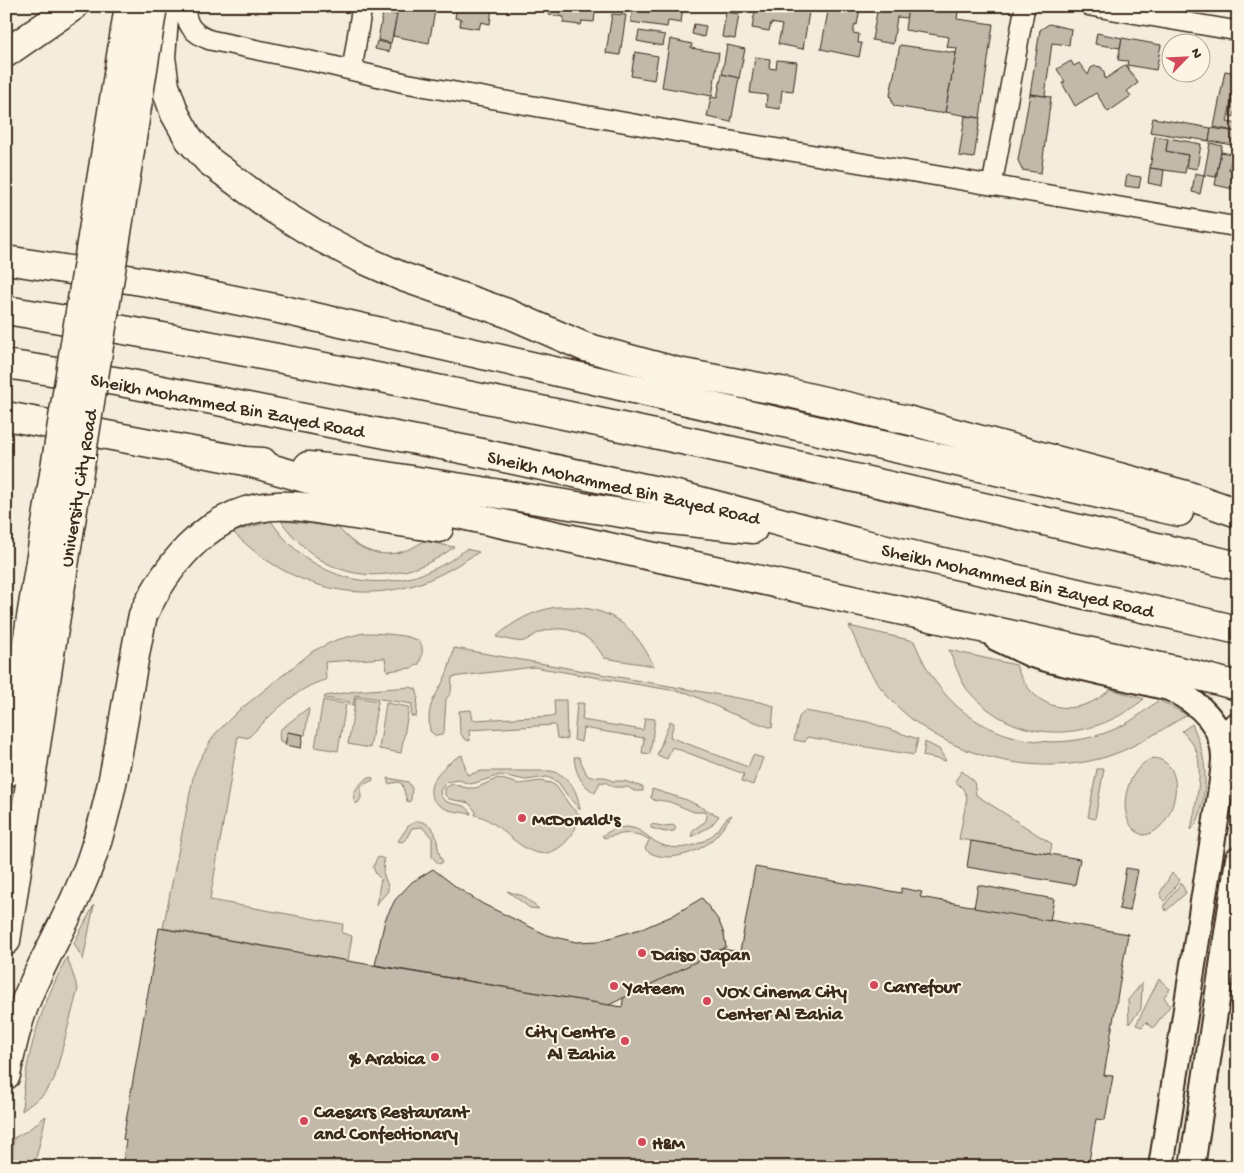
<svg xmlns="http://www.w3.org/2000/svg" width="1244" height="1173" font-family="'Gochi Hand',sans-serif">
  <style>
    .green { fill: #d6cdbd; stroke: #887c6e }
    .building { fill: #c3b9aa; stroke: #3b2a1e }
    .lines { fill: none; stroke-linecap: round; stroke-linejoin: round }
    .minor-casing { stroke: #3b2a1e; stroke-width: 22 }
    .tertiary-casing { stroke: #3b2a1e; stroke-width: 28 }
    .primary-casing { stroke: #3b2a1e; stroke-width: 31 }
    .motorway-casing { stroke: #3b2a1e; stroke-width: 31 }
    .minor { stroke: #fcf5e5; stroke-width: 19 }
    .tertiary { stroke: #fcf5e5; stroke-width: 24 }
    .primary { stroke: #fcf5e5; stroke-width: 28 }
    .motorway { stroke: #fcf5e5; stroke-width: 28 }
    .primary-bridge-casing { stroke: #3b2a1e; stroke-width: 31; stroke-linecap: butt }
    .primary-bridge { stroke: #fcf5e5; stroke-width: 28 }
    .poi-dot { fill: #d1495b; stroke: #fcf5e5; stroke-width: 2 }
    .labels { text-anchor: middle; stroke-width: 4; stroke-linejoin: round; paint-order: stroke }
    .street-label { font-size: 19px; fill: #3b2a1e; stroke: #fcf5e5 }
    .poi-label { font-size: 19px; font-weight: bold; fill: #3b2a1e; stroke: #fcf5e5; text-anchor: start }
  </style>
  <rect width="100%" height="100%" fill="#f4eddd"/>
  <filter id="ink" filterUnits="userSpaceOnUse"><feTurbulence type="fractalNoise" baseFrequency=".02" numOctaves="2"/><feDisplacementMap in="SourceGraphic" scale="10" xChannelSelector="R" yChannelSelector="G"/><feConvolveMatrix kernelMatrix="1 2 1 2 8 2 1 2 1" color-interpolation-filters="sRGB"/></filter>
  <g filter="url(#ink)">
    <g class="green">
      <path d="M 271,521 C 311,580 380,599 444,564 C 452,560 459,554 466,549 L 479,552 C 459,564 438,578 414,585 C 348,605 281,581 233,532 Z"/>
      <path d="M 281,521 L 337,526 C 361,556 391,563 424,541 L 454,547 C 435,562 413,571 388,574 C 341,579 308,558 281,521 Z"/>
      <path d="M 556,607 C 607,605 632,621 654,666 L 604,658 C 591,634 567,623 541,632 C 535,634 529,639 524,641 C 517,643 504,638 496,637 C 514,621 532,611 556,607 Z"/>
      <path d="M 849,626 L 914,641 C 922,660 931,678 945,694 C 990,746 1069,756 1129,722 C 1140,715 1149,707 1159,700 L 1187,715 C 1161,730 1136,747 1109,756 C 1028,782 921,751 874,678 C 864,663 857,643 849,626 Z"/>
      <path d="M 363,633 C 375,633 416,634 421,644 C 424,650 421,659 419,664 L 412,668 L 387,671 L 385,658 L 325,662 L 326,680 C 297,686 268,718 248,738 L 238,736 L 210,900 L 343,924 L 342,933 L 352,936 L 348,961 L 163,928 L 194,773 L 200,759 L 215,734 L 237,712 L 313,651 L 336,640 Z"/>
      <path d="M 454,648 L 760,702 L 774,706 L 772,728 L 730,713 L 688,693 L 534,667 L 452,677 L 451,693 L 446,699 L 444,732 L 442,735 L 436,736 L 430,731 C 426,701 436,699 446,675 C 450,666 452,656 454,648 Z"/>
      <path d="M 949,650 L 1016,665 C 1032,711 1075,721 1111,689 L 1144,699 C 1104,732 1049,744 1001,718 C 989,711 975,700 966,688 C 959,677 954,662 949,650 Z"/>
      <polygon points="410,687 416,689 418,695 416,717 411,716 412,704 355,695 353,706 349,705 349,702 324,698 325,696 356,691"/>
      <polygon points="356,697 378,701 370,748 348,744"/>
      <polygon points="323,700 346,704 338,751 315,747"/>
      <polygon points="554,700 566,700 567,740 557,738 555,725 469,730 470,741 464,739 460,732 459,711 471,710 473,720 555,716"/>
      <polygon points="386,703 409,707 401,753 379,749"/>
      <polygon points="577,703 584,703 582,720 643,730 645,718 655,719 650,754 642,753 644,738 583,728 581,742 574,740"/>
      <polygon points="308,708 309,709 305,735 288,732 286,743 280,741 279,733 281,729"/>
      <polygon points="805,711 868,722 918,739 914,755 807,737 805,742 794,740 799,717"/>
      <polygon points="670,721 674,723 670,737 748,767 753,755 763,758 753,785 742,781 744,774 672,747 667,759 657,755"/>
      <path d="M 1192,724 C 1204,750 1208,773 1203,801 C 1200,814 1200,820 1191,830 C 1195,808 1204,771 1196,750 C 1193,743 1187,737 1182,731 Z"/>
      <polygon points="925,742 939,749 946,761 923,756"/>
      <path d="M 462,755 L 467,775 L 482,771 L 551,771 C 570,775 578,792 580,810 L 567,795 L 558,782 L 547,777 L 526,780 L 500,775 L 475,783 L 470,784 L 459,780 L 446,782 L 440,791 C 442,811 467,798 471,814 C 463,812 451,812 444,808 C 413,793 444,763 462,755 Z"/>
      <path d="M 574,757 L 579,757 L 587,775 L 591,777 L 605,777 L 612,781 L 624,781 L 643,787 L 643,791 L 634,791 L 628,787 L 614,787 L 607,783 L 600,782 L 595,793 C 581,785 575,772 574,757 Z"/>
      <path d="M 1154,758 C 1192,763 1174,834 1143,835 C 1112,823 1125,766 1154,758 Z"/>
      <polygon points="1097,769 1104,769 1095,819 1088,817"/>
      <polygon points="962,771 974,781 976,795 1052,844 1050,854 959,839 967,797 963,789 955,781"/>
      <path d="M 369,777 L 373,778 L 373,780 L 361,786 L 361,798 L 358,803 L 355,803 C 350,792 360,783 369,777 Z"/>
      <polygon points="388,778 408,782 412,788 411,800 409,802 407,801 402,784 398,782 388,784"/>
      <path d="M 498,778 L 519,784 L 540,781 L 551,783 L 556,786 L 571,807 L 580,815 C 577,828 571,839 560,847 C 528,871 504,820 475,815 L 476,812 L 469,803 L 449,799 L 445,795 L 445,788 L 452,784 L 467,788 L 476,788 Z"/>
      <polygon points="652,789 687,800 719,816 711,826 691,837 693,830 706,821 707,815 705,812 694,812 670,802 658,800 656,801 651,798"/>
      <path d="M 732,815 C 726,823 720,833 712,840 C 697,854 662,865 645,849 L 650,838 C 670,854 698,849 716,832 C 722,826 724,818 732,815 Z"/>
      <path d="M 418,821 C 443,825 433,846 443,862 L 439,864 L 432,857 L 432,838 L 422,827 L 412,828 L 406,839 L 402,842 L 398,841 L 409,825 Z"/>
      <polygon points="651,824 663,826 674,825 676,828 674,831 665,832 651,828"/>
      <path d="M 628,827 L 637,829 L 649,837 L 648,839 C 634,830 618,834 604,838 L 602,836 L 615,828 Z"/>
      <polygon points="379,857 384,859 383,873 388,886 388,891 376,905 381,879 376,874 373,867 377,858"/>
      <polygon points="1172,873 1180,880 1164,902 1160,893"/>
      <polygon points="1181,883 1186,893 1166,911 1164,906"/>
      <polygon points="507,891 523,896 539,909 530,908"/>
      <polygon points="94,905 83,960 74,943"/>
      <path d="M 67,957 L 78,989 L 54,1080 L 43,1095 L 22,1111 C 25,1054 41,1007 67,957 Z"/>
      <polygon points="1159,979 1170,989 1164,997 1170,1006 1153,1028 1146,1022 1142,1027 1136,1025"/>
      <polygon points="1142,983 1141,1009 1129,1024 1128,1000"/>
      <polygon points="46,1116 34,1167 11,1167 14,1138 28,1130"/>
    </g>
    <g class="building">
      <polygon points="384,6 398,6 397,15 383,12"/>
      <polygon points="398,6 436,6 429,43 393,36"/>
      <polygon points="457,6 492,6 490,24 481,22 479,29 460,26 461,19 455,18"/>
      <polygon points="538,6 596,6 594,22 582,21 581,25 563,23 564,17 549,15 550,9"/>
      <polygon points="616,6 628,6 627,11 616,8"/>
      <polygon points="633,6 683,6 681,23 668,21 667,27 631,22"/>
      <polygon points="756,6 810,6 803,49 778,44 782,25 771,23 769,31 752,28"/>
      <polygon points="829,6 850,6 860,8 857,25 855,24 853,33 859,34 858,43 862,43 859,57 821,49"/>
      <polygon points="878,6 908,6 907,18 897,17 893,44 872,40"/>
      <polygon points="908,6 927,6 958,11 957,19 993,24 980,118 945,112 957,48 947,47 949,37 905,30"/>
      <polygon points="383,12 397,15 391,43 378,40"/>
      <polygon points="726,12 739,14 735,39 722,37"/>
      <polygon points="612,14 626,15 620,55 606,53"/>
      <polygon points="694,24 706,26 704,37 692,34"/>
      <polygon points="1049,24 1071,29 1069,45 1052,43 1045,96 1030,94 1040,30"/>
      <polygon points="639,31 665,35 663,46 637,41"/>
      <polygon points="1097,33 1122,38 1120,48 1095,44"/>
      <polygon points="1122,38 1161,45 1156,70 1127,65 1128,61 1118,60"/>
      <polygon points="670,39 692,44 691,48 719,53 712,96 662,87"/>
      <polygon points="377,41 390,44 389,52 375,49"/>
      <polygon points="727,45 745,49 739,78 722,74"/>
      <polygon points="900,45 956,53 945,112 938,113 894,106 890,95"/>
      <polygon points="635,52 658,56 654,80 631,76"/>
      <polygon points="755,57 770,59 769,68 776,69 777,60 797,62 793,91 782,90 780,109 766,107 767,95 750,93"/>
      <polygon points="1071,61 1074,66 1079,63 1088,75 1091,68 1095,66 1101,67 1104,72 1105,79 1126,65 1138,83 1127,91 1131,96 1108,112 1096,93 1075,106 1062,83 1065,82 1057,69"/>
      <polygon points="1225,71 1237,73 1227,122 1238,124 1238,132 1214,127"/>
      <polygon points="1238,71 1238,95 1234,117 1230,116"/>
      <polygon points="722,74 739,78 731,122 707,117 711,97 717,98"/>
      <polygon points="1030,94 1051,97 1041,173 1022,170 1018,160"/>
      <polygon points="965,116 980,118 974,158 959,156"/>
      <polygon points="1153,118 1211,128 1209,141 1150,132"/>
      <polygon points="1211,128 1238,132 1238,146 1209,141"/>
      <polygon points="1155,136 1168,138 1166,151 1188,155 1185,173 1150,168"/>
      <polygon points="1168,138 1201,144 1197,169 1186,167 1188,155 1166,151"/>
      <polygon points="1210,143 1222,146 1216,177 1204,175"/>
      <polygon points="1221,152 1232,154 1229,169 1238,171 1238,190 1215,185"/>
      <polygon points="1232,154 1238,155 1238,171 1229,169"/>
      <polygon points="1150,168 1164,170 1162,186 1148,183"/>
      <polygon points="1195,173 1204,175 1200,194 1192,192"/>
      <polygon points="1127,175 1141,177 1139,188 1125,186"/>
      <polygon points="288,732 303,735 301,748 285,745"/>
      <polygon points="971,841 1080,859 1075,885 967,867"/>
      <polygon points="755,867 901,893 901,888 922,892 920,897 1128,934 1104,1075 1113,1076 1105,1120 1096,1119 1088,1167 122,1167 126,1140 123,1139 159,928 348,961 622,1007 634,934 740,952"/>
      <polygon points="1126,868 1138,870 1130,911 1119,909"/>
      <polygon points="433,869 459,889 483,904 547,935 576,942 599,941 644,928 672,916 702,898 719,921 724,934 726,947 609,1005 375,965 385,920 395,900 412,882"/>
      <polygon points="978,885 1054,899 1050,921 974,908"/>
    </g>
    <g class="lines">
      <defs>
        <g id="minor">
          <path d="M 185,6 C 186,25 192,33 210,40 L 325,64 L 405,83 L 684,133 L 1238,227"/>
          <polyline points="1090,6 1238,31"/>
          <polyline points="352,70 362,6"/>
          <polyline points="992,185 1025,6"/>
        </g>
        <g id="tertiary">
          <path d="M 996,638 L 1032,655 L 1050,660 L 1169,688 C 1197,701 1223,723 1224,757 C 1224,767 1222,778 1221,788 L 1161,1167"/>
          <polyline points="1221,741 1227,731 1238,724"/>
          <polyline points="1192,1167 1238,859"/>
        </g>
        <g id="primary">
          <polyline points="6,773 26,649"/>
          <polyline points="6,941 50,654"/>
        </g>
        <g id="motorway">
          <polyline points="165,6 161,57 165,86 175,114 189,139 209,161 272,208 314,234 358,257 403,277 507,313 585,347 678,372 781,391 907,420 1186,495 1238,513"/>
          <polyline points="6,53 74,6"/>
          <polyline points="6,260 147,282 279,309 1179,512"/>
          <path d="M 6,310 C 420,378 829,470 1238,566"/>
          <polyline points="6,364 121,382 472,451 681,496 856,542 1238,630"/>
          <polyline points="6,416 245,461 263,462"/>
          <polyline points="245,461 347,490 1188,673 1238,686"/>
          <polyline points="308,466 354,471 653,518 753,529"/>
          <path d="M 6,1075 C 12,1046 18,1018 30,991 C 50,946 76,904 92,857 C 119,779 125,695 143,615 C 166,567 203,519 258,508 C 286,502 314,509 341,513 C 374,518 406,523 439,528"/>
        </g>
      </defs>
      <use href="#minor" class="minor-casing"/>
      <use href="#tertiary" class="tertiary-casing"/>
      <use href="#primary" class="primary-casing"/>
      <use href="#motorway" class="motorway-casing"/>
      <use href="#minor" class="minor"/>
      <use href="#tertiary" class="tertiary"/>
      <use href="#primary" class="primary"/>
      <use href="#motorway" class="motorway"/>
      <defs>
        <g id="primary-bridge">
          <polyline points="26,649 129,6"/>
          <polyline points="50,654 153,6"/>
        </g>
      </defs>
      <use href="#primary-bridge" class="primary-bridge-casing"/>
      <use href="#primary-bridge" class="primary-bridge"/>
    </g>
  </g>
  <g class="poi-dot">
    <circle cx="522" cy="818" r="5"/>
    <circle cx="642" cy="953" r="5"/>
    <circle cx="874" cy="985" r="5"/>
    <circle cx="614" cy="986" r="5"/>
    <circle cx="707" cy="1001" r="5"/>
    <circle cx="625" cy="1041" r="5"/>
    <circle cx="435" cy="1057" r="5"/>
    <circle cx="304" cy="1121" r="5"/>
    <circle cx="642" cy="1142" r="5"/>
  </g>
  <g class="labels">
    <g class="street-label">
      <text transform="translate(228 404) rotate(11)" y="7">Sheikh Mohammed Bin Zayed Road</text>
      <text transform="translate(624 486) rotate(13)" y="7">Sheikh Mohammed Bin Zayed Road</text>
      <text transform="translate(77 488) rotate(-81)" y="7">University City Road</text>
      <text transform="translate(1018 579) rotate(13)" y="7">Sheikh Mohammed Bin Zayed Road</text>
    </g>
    <g class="poi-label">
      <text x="532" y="825">McDonald's</text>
      <text x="652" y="960">Daiso Japan</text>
      <text x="884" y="992">Carrefour</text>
      <text x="624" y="993">Yateem</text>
      <text x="717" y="997">VOX Cinema City<tspan x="717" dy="22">Center Al Zahia</tspan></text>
      <text x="615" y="1037" text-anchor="end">City Centre<tspan x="615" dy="22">Al Zahia</tspan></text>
      <text x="425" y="1064" text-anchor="end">% Arabica</text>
      <text x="314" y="1117">Caesars Restaurant<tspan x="314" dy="22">and Confectionary</tspan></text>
      <text x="652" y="1149">H&amp;M</text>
    </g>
  </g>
  <rect width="1244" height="1173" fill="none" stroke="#fcf5e5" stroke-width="25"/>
  <rect x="12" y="12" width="1219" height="1148" fill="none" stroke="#3b2a1e" stroke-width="2" filter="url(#ink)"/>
  <g transform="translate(1186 58) rotate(66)"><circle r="24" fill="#fcf5e5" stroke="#afa495"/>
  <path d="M0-4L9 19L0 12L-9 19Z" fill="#d1495b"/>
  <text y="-8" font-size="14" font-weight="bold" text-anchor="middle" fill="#3b2a1e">N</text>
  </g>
</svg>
